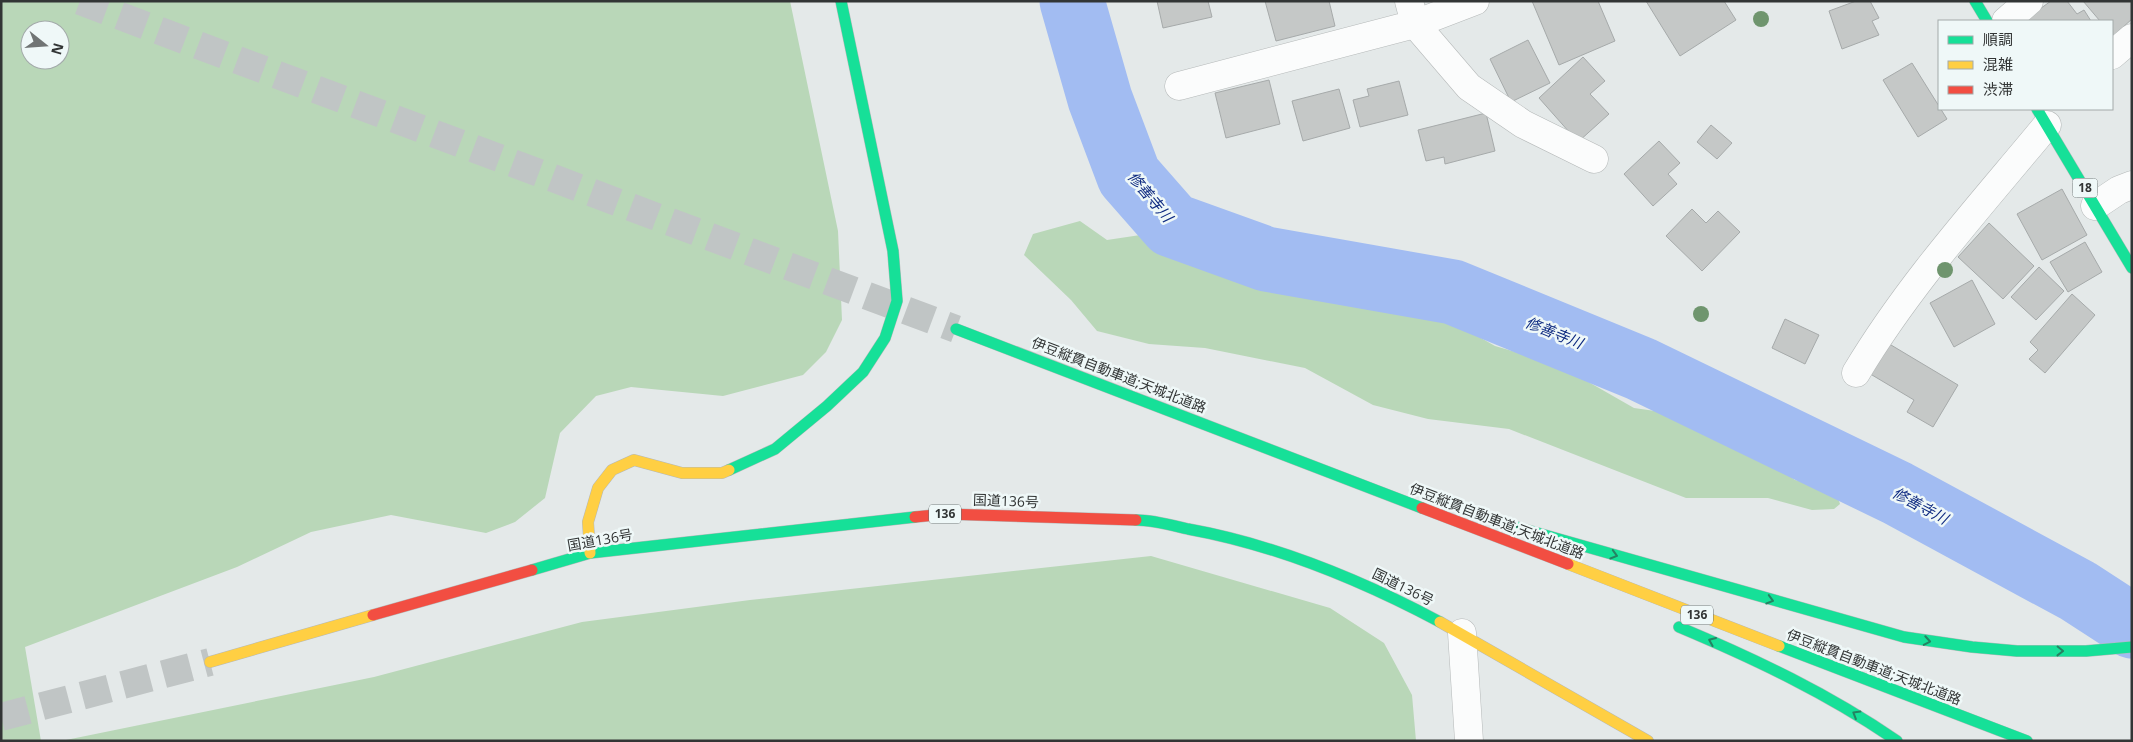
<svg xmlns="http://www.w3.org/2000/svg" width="2133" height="742" font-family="'Open Sans','Noto Sans JP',sans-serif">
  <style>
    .green { fill: #b9d7b8; fill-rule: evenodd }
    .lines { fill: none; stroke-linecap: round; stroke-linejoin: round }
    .river { stroke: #a2bcf2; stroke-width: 65 }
    .building { fill: #c5c8c7; stroke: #a6aaaa }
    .highway-tunnel { stroke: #c0c5c5; stroke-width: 28; stroke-dasharray: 28 14; stroke-linecap: butt }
    .street-casing { stroke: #b5b9b9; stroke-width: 29 }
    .fast-casing { stroke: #b5b9b9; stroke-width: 12 }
    .slow-casing { stroke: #b5b9b9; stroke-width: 12 }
    .jam-casing { stroke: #b5b9b9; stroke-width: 12 }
    .street { stroke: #fbfcfc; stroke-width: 28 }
    .fast { stroke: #16e098; stroke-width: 11 }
    .slow { stroke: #ffcf43; stroke-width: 11 }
    .jam { stroke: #f24e42; stroke-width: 11 }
    .tree { fill: #6f956e }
    .oneway { stroke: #258262 }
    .labels { text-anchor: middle; stroke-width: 5; stroke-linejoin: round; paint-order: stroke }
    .shield { fill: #eff8f8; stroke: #6b7070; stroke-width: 1 }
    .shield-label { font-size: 12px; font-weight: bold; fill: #323535 }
    .street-label { font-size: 14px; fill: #323535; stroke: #eff8f8 }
    .water-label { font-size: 15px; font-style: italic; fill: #0e2a81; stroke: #eff8f8 }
  </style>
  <rect width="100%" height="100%" fill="#e4e9e9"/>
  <g class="green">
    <path d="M 1,1 L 790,1 L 838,231 L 842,320 L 826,352 L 803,375 L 723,396 L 631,387 L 596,396 L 560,433 L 545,498 L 515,522 L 486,533 L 391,515 L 311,532 L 237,567 L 25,647 L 41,741 L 1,741 ZM 30,30 L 60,30 L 60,60 L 30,60 Z"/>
    <polygon points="1080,221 1107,240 1147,234 1174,248 1208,257 1291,284 1380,295 1418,302 1495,346 1557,364 1634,408 1683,415 1731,430 1795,480 1835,489 1840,504 1834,509 1812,510 1768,498 1686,498 1509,429 1428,419 1373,405 1305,368 1205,348 1149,344 1097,331 1071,300 1024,255 1033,234"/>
    <polygon points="1151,556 1330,608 1384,643 1412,695 1416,741 61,741 374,677 582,622 750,600"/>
  </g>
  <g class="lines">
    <polyline class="river" points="1072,1 1100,99 1129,176 1172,225 1266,259 1453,292 1641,369 1897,493 2078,591 2132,626"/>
  </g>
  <g class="building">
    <polygon points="1157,1 1208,1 1212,17 1163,28"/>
    <polygon points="1265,1 1329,1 1335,26 1276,41"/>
    <polygon points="1532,1 1598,1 1615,41 1559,65"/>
    <polygon points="1646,1 1724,1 1736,20 1680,56"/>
    <polygon points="1856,1 1870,1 1879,18 1872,21 1879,35 1842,49 1829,11"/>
    <polygon points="2051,1 2067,1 2077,14 2084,10 2091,21 2023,21"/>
    <polygon points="2083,1 2132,1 2132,19 2113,36 2112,21 2100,21"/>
    <polygon points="1528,40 1550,83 1511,102 1490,59"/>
    <polygon points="1583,57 1605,81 1590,94 1609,114 1578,142 1539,98"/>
    <polygon points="1912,63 1947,119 1918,137 1883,80"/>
    <polygon points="1269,80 1280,124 1226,138 1215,93"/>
    <polygon points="1399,81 1408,115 1360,127 1353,100 1369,96 1367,89"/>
    <polygon points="1339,89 1350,128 1303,141 1292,101"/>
    <polygon points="1486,113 1495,151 1445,164 1444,157 1426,161 1418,130"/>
    <polygon points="1711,125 1732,143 1717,159 1697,142"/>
    <polygon points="1659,141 1680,163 1668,174 1677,184 1653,206 1624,174"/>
    <polygon points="2062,189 2087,235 2042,260 2017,214"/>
    <polygon points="1692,209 1706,223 1718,211 1740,232 1702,271 1666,236"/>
    <polygon points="1989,223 2034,266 2003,299 1958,257"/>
    <polygon points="2085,242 2102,272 2068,292 2050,262"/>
    <polygon points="2039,267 2064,291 2036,320 2011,297"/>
    <polygon points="1972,280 1995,324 1954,347 1930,303"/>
    <polygon points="2072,294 2095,315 2045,373 2029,359 2038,350 2030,342"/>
    <polygon points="1785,319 1819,335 1805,364 1772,348"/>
    <polygon points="1886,342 1958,385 1933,427 1907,412 1914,400 1867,372"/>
  </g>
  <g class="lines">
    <g class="highway-tunnel">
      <polyline points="80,1 956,329"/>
      <polyline points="1,717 210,662"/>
    </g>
    <defs>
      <g id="street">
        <polyline points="1475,1 1415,24 1469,87 1523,124 1594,159"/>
        <polyline points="2006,21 2029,1"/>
        <polyline points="2112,55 2132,38"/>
        <polyline points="1179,86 1415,24 1409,1"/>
        <polyline points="2095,206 2119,190 2132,185"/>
        <path d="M 1856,373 C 1909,284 1981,205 2047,125"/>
        <polyline points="1462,633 1469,741"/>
      </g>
      <g id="fast">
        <polyline points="1975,1 1987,21"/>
        <polyline points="2037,109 2132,268"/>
        <polyline points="956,329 1422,508"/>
        <polyline points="729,470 775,449 827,406 863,372 885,338 897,301 893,251 841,1"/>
        <path d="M 1136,520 C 1153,520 1171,525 1188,529 C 1277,545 1361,580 1440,622"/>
        <polyline points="1513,526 1904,637 1972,647 2017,651 2086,651 2132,647"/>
        <polyline points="532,570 590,553 915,517"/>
        <path d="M 1679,627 C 1755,659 1829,694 1897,741"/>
        <polyline points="1779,646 2027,741"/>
      </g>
      <g id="slow">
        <polyline points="590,553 588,522 598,488 612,470 634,460 682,473 722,473 729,470"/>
        <polyline points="1568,564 1779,646"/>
        <polyline points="1440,622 1648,741"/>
        <polyline points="210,662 373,615"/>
      </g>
      <g id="jam">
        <polyline points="1422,508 1568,564"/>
        <polyline points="915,517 945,514 1136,520"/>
        <polyline points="373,615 532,570"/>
      </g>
    </defs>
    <use href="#street" class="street-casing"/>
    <use href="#fast" class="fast-casing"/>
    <use href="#slow" class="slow-casing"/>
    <use href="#jam" class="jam-casing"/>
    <use href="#street" class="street"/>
    <use href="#fast" class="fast"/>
    <use href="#slow" class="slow"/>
    <use href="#jam" class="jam"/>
  </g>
  <g class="tree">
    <circle cx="1761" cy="19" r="8"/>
    <circle cx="1945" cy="270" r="8"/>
    <circle cx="1701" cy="314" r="8"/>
  </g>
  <defs><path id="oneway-chevron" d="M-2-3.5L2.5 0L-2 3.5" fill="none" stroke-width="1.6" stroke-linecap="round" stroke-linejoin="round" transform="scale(1.25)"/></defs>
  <g class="oneway">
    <use href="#oneway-chevron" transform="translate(1614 555) rotate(16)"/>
    <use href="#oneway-chevron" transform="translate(1770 600) rotate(16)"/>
    <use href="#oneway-chevron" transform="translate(1712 641) rotate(-157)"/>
    <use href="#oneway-chevron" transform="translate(1927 641) rotate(10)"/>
    <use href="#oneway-chevron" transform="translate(2060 651) rotate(1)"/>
    <use href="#oneway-chevron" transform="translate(1856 714) rotate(-149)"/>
  </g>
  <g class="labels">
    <g class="shield">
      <rect x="2072.5" y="178.5" width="25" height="19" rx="4"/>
      <rect x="929" y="504.5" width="32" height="19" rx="4"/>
      <rect x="1681" y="605.5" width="32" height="19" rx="4"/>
    </g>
    <g class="shield-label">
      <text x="2085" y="192">18</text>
      <text x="945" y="518">136</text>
      <text x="1697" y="619">136</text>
    </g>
    <g class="street-label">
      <text transform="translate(1119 375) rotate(21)" y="5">伊豆縦貫自動車道;天城北道路</text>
      <text transform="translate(1006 501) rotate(2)" y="5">国道136号</text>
      <text transform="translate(1497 521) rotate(21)" y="5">伊豆縦貫自動車道;天城北道路</text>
      <text transform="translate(600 540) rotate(-10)" y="5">国道136号</text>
      <text transform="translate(1403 587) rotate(26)" y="5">国道136号</text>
      <text transform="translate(1874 667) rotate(21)" y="5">伊豆縦貫自動車道;天城北道路</text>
    </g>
    <g class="water-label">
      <text transform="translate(1150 197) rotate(50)" y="5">修善寺川</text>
      <text transform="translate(1554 333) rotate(22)" y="5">修善寺川</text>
      <text transform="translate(1920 506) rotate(28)" y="5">修善寺川</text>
    </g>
  </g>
  <rect width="2133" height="742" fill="none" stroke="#323535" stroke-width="5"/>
  <rect x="1938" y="20" width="175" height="90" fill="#eff8f8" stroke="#a3aaaa"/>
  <rect x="1948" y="36" width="25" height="8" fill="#16e098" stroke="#a3aaaa"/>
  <text x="1983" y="45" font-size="15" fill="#323535">順調</text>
  <rect x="1948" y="61" width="25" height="8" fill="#ffcf43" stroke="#a3aaaa"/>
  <text x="1983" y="70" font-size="15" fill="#323535">混雑</text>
  <rect x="1948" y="86" width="25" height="8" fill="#f24e42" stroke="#a3aaaa"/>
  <text x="1983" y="95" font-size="15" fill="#323535">渋滞</text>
  <g transform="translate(45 45) rotate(107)"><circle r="24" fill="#eff8f8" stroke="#a3aaaa"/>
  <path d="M0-4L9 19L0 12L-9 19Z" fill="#707474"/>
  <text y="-8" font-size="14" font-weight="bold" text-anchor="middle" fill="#323535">N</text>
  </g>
</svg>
